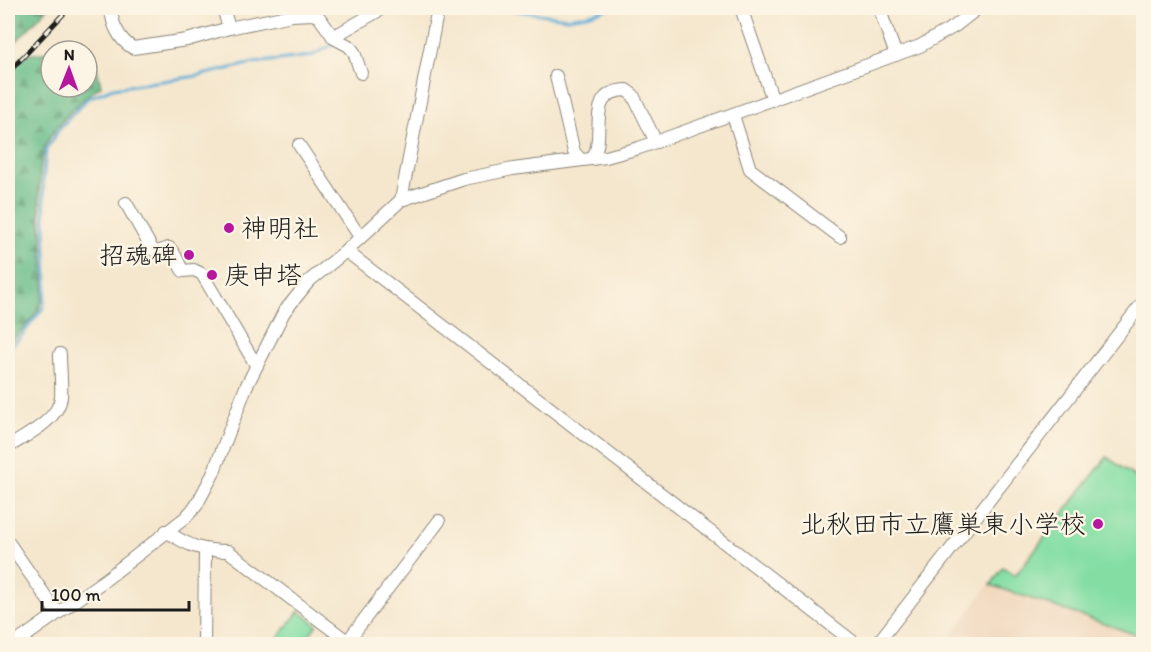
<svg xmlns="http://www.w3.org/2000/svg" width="1151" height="652" font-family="Itim,'Klee One',sans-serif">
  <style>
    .built { fill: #f0d6bc }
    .green { fill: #84dea4; stroke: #507d60; stroke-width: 1.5 }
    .forest { fill: url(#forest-firs); stroke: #446c53; stroke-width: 1.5 }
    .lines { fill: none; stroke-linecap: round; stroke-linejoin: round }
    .stream { stroke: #5babd5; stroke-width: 3 }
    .minor-casing { stroke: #888275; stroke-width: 14 }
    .minor { stroke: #fff; stroke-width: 12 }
    .rail-casing { stroke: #1c1c1c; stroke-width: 5 }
    .rail { stroke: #fcf5e5; stroke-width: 3; stroke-dasharray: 9; stroke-linecap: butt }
    .poi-dot { fill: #b5179e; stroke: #fcf5e5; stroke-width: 2 }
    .labels { text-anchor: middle; stroke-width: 5; stroke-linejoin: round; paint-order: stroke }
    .poi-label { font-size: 26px; fill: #1c1c1c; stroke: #fcf5e5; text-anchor: start }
  </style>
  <defs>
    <pattern id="forest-firs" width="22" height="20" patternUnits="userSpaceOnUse" patternTransform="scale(1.5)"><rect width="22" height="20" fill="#6bbd8a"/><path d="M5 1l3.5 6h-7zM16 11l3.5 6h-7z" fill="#579970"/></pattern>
  </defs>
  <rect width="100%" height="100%" fill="#fcf5e5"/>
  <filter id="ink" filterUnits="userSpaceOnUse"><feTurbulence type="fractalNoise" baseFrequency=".0167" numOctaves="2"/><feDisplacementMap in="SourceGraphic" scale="12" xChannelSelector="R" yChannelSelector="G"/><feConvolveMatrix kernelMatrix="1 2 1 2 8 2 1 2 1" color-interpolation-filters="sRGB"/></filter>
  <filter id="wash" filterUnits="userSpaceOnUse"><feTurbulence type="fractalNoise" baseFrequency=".008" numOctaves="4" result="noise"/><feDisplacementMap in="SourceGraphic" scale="24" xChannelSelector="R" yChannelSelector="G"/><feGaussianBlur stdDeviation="1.35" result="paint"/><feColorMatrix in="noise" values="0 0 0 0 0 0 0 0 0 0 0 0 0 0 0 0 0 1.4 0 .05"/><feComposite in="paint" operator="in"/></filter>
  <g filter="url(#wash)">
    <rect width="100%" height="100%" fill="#f5e7ce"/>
    <polygon class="built" points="1107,455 1143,481 1143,644 945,644 1003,566 1014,573"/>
    <g class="green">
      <polygon points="1107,457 1143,483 1143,637 991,585 1003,567 1015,576"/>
      <polygon points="299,611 317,625 302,644 273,644"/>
    </g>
    <g class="forest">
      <polygon points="8,8 48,8 8,50"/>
      <path d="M 92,48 L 101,86 C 84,96 49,131 44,150 C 35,183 42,222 43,256 C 44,271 46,291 40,306 C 36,318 17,335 8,344 L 8,72 L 23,55 L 51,52 L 51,87 L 87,87 L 87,51 L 63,51 Z"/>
    </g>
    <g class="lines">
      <g class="stream">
        <polyline points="498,8 567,18 587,15 609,8"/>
        <polyline points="385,12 394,8"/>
        <polyline points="8,349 22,335 43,308 47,282 43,180 46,150 60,128 88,98 113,88 197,76 254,63 311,56 336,43"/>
      </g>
    </g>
  </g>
  <g filter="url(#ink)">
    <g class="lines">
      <defs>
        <g id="minor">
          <path d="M 112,8 C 110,22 120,41 133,48 L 187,40 L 229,28 L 292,15 L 291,8"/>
          <polyline points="223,8 229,28"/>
          <polyline points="741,8 773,100"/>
          <polyline points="879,8 896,55"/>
          <polyline points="292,15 313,14 319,17 334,38 349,46 354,52 361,73"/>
          <polyline points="333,37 383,8"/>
          <polyline points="556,76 574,152 581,160"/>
          <polyline points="733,115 750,169 840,237"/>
          <polyline points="299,145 360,237"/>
          <path d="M 592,159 C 608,135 583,92 626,90 L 633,95 L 656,142"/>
          <polyline points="401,200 438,8"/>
          <path d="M 126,203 L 152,249 L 157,252 L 169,248 C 176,253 178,264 183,271 L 194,270 L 202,274 L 256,365"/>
          <polyline points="346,251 856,644"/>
          <path d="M 8,447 C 25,436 59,420 61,397 C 62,383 60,368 60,354"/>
          <path d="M 166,531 C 188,546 202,551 228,551 L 351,644"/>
          <polyline points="8,542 57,613"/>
          <polyline points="347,642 439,521"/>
          <polyline points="14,644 105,580 185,518 196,506 213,474 246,387 284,312 309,281 346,251 401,200 464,179 513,169 606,157 639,148 920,46 955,26 978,8"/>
          <polyline points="204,644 205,551"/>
          <polyline points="877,644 1144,301"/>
        </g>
      </defs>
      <use href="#minor" class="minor-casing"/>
      <use href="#minor" class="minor"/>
      <defs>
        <polyline id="rail" points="8,73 69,8"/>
      </defs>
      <use href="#rail" class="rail-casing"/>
      <use href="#rail" class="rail"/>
    </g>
  </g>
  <g class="poi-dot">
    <circle cx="229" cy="228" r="6"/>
    <circle cx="189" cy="255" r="6"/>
    <circle cx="212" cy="275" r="6"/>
    <circle cx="1098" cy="524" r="6"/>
  </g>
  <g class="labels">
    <g class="poi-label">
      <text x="241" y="237">神明社</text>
      <text x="177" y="264" text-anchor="end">招魂碑</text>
      <text x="224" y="284">庚申塔</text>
      <text x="1086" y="533" text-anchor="end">北秋田市立鷹巣東小学校</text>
    </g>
  </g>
  <rect width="1151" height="652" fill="none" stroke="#fcf5e5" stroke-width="30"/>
  <g transform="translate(69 69) rotate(1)"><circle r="28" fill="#fcf5e5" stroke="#a29e95" stroke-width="1.5"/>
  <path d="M0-4.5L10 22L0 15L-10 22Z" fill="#b5179e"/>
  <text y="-9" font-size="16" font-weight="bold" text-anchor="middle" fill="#1c1c1c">N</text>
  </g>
  <path d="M42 601v9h147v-9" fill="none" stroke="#1c1c1c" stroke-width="3"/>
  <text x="51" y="601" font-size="18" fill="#1c1c1c" stroke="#fcf5e5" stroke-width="4.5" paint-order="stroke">100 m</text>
</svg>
